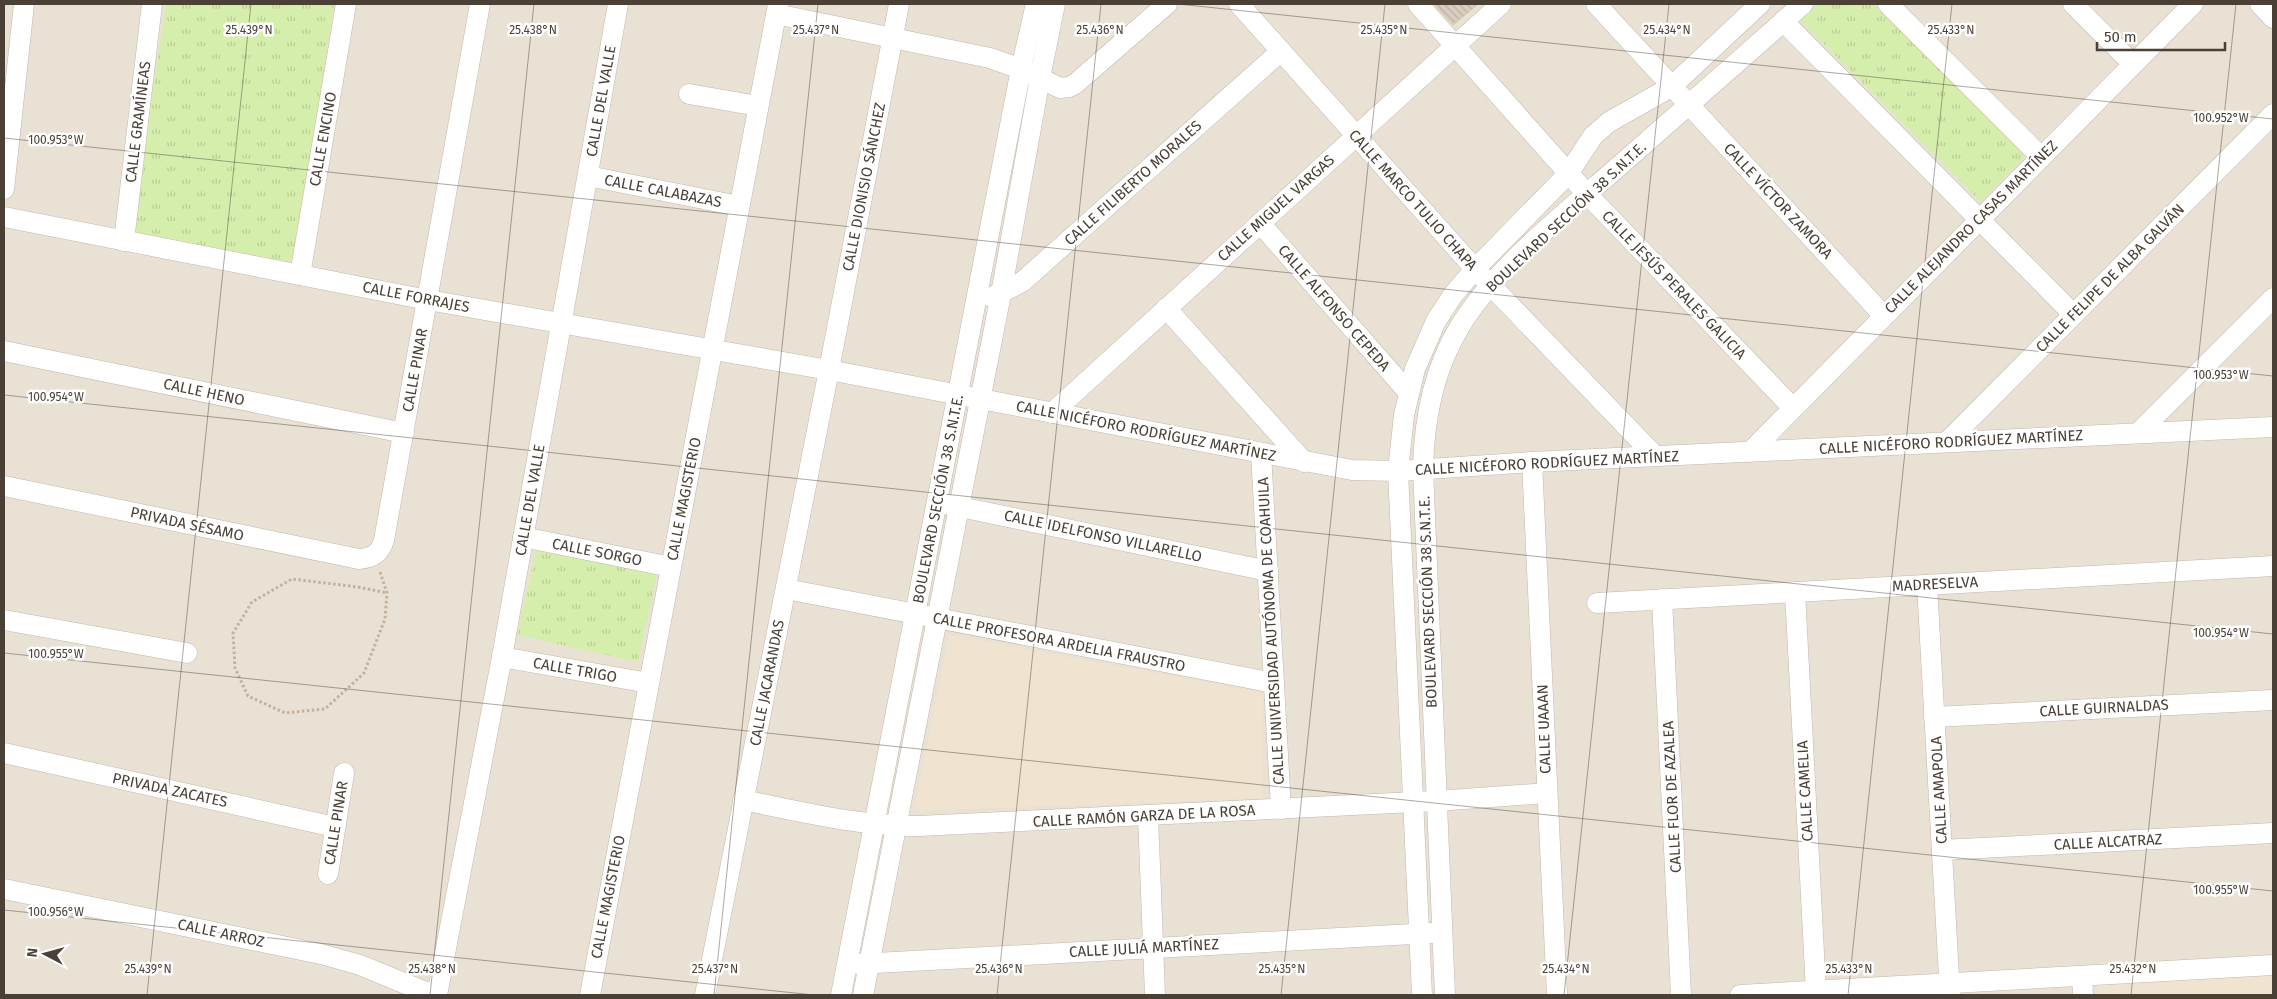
<svg xmlns="http://www.w3.org/2000/svg" width="2277" height="999" font-family="'Fira Sans',sans-serif">
  <style>
    .residential { fill: #eae1d5 }
    .education { fill: #f0e4d0 }
    .park { fill: url(#park-tufts) }
    .building { fill: url(#building-back-hatch); stroke: #d4c2ae }
    .lines { fill: none; stroke-linecap: round; stroke-linejoin: round }
    .street-casing { stroke: #c2b7a9; stroke-width: 21 }
    .path { stroke: #c5b199; stroke-width: 3; stroke-dasharray: 2.5 2.5; stroke-linecap: butt }
    .street { stroke: #fff; stroke-width: 20 }
    .ticks { fill: none; stroke: #4a4035; stroke-width: 1; stroke-opacity: 0.45 }
    .labels { text-anchor: middle; stroke-width: 5; stroke-linejoin: round; paint-order: stroke }
    .street-label { font-size: 15px; fill: #4a4035; stroke: #fff }
    .ticks-label { font-size: 12px; text-anchor: middle; fill: #4a4035; stroke: #fff; stroke-width: 5; stroke-linejoin: round; paint-order: stroke }
  </style>
  <defs>
    <pattern id="park-tufts" width="24" height="20" patternUnits="userSpaceOnUse" patternTransform="scale(1.25)"><rect width="24" height="20" fill="#d6eeac"/><path d="M3 7l-1-3M5 7V3M7 7l1-3M15 17l-1-3M17 17v-4M19 17l1-3" fill="none" stroke="#b9cd95"/></pattern>
    <pattern id="building-back-hatch" width="6" height="6" patternUnits="userSpaceOnUse" patternTransform="scale(1.25)"><rect width="6" height="6" fill="#dbcdbf"/><path d="M-1 5l2 2M0 0l6 6M5-1l2 2" fill="none" stroke="#bdb1a5"/></pattern>
  </defs>
  <rect width="100%" height="100%" fill="#f5f0e8"/>
  <rect class="residential" x="4" y="4" width="2269" height="991"/>
  <g class="education">
    <polygon points="949,635 1263,693 1262,798 914,811"/>
    <polygon points="2273,974 2273,995 2098,995 2097,981"/>
  </g>
  <g class="park">
    <polygon points="166,4 334,4 294,265 130,234"/>
    <polygon points="1817,4 1878,4 2029,152 1981,202 1800,20"/>
    <polygon points="537,546 657,573 638,662 517,635"/>
  </g>
  <polygon class="building" points="1434,4 1478,4 1453,25"/>
  <g class="lines">
    <defs>
      <g id="street">
        <polyline points="1239,4 1475,269 1655,456"/>
        <polyline points="1418,4 1587,194 1793,408"/>
        <polyline points="1596,4 1884,316"/>
        <polyline points="1888,4 2041,157"/>
        <polyline points="2073,4 2133,64"/>
        <polyline points="2260,4 2273,18"/>
        <polyline points="776,14 990,58 1021,69 1060,88 1069,87 1075,84 1167,4"/>
        <polyline points="1783,21 2073,314"/>
        <polyline points="689,94 758,106"/>
        <polyline points="588,176 739,206"/>
        <polyline points="4,189 24,4"/>
        <polyline points="4,217 428,300 829,370 1352,470 1398,471 1532,462 2273,427"/>
        <polyline points="1260,223 1408,392"/>
        <polyline points="124,241 152,4"/>
        <polyline points="300,275 346,4"/>
        <polyline points="992,297 1022,282 1281,51"/>
        <polyline points="1166,308 1304,462"/>
        <polyline points="4,351 404,433"/>
        <polyline points="1052,413 1501,4"/>
        <polyline points="2138,433 2273,298"/>
        <polyline points="1947,442 2273,114"/>
        <polyline points="1750,452 2193,4"/>
        <polyline points="1261,453 1281,809"/>
        <polyline points="1532,462 1557,995"/>
        <path d="M 4,486 L 359,559 C 372,558 380,554 384,540 L 480,4"/>
        <polyline points="946,504 1268,571"/>
        <polyline points="523,537 671,567"/>
        <polyline points="1927,585 1950,995"/>
        <polyline points="786,589 1274,683"/>
        <polyline points="1795,592 1816,991"/>
        <polyline points="1662,599 1681,995"/>
        <polyline points="1597,603 2273,566"/>
        <polyline points="4,620 187,653"/>
        <polyline points="502,657 649,683"/>
        <polyline points="1934,717 2273,700"/>
        <polyline points="4,753 335,827"/>
        <path d="M 743,800 C 802,812 859,826 919,826 L 1436,801 L 1547,793"/>
        <polyline points="1148,816 1155,995"/>
        <polyline points="1942,850 2273,833"/>
        <polyline points="328,874 344,773"/>
        <polyline points="4,889 321,954 360,965 433,995"/>
        <polyline points="857,964 1432,933"/>
        <polyline points="2082,976 2083,995"/>
        <polyline points="437,995 502,657 618,4"/>
        <polyline points="590,995 778,4"/>
        <polyline points="705,995 829,370 899,4"/>
        <polyline points="841,995 1021,69 1036,4"/>
        <polyline points="863,995 1001,294 1040,78 1055,4"/>
        <polyline points="1422,995 1398,471 1404,415 1415,369 1436,321 1453,295 1475,269 1568,174 1593,136 1609,122 1671,87 1760,4"/>
        <path d="M 1445,995 L 1423,469 C 1424,419 1433,371 1459,328 C 1493,271 1559,218 1610,174 C 1674,118 1739,61 1803,4"/>
        <polyline points="1740,995 2273,965"/>
      </g>
    </defs>
    <use href="#street" class="street-casing"/>
    <polyline class="path" points="380,572 387,593 385,619 364,673 325,709 285,713 248,696 235,668 233,633 252,602 292,579 358,587 387,593"/>
    <use href="#street" class="street"/>
  </g>
  <path class="ticks" d="M 1178,4 L 2273,119M 4,138 L 2273,376M 4,395 L 2273,634M 4,653 L 2273,891M 4,910 L 814,995M 147,995 L 251,4M 430,995 L 534,4M 714,995 L 818,4M 997,995 L 1101,4M 1281,995 L 1385,4M 1564,995 L 1669,4M 1848,995 L 1952,4M 2131,995 L 2236,4"/>
  <g class="labels">
    <g class="street-label">
      <text transform="translate(601 101) rotate(-80)" y="5">CALLE DEL VALLE</text>
      <text transform="translate(138 122) rotate(-83)" y="5">CALLE GRAMÍNEAS</text>
      <text transform="translate(323 139) rotate(-80)" y="5">CALLE ENCINO</text>
      <text transform="translate(1133 183) rotate(-42)" y="5">CALLE FILIBERTO MORALES</text>
      <text transform="translate(864 187) rotate(-79)" y="5">CALLE DIONISIO SÁNCHEZ</text>
      <text transform="translate(663 191) rotate(11)" y="5">CALLE CALABAZAS</text>
      <text transform="translate(1413 200) rotate(48)" y="5">CALLE MARCO TULIO CHAPA</text>
      <text transform="translate(1778 201) rotate(47)" y="5">CALLE VÍCTOR ZAMORA</text>
      <text transform="translate(1276 208) rotate(-42)" y="5">CALLE MIGUEL VARGAS</text>
      <text transform="translate(1566 217) rotate(-43)" y="5">BOULEVARD SECCIÓN 38 S.N.T.E.</text>
      <text transform="translate(1971 227) rotate(-45)" y="5">CALLE ALEJANDRO CASAS MARTÍNEZ</text>
      <text transform="translate(2110 278) rotate(-45)" y="5">CALLE FELIPE DE ALBA GALVÁN</text>
      <text transform="translate(1674 285) rotate(46)" y="5">CALLE JESÚS PERALES GALICIA</text>
      <text transform="translate(416 297) rotate(11)" y="5">CALLE FORRAJES</text>
      <text transform="translate(1334 308) rotate(49)" y="5">CALLE ALFONSO CEPEDA</text>
      <text transform="translate(415 370) rotate(-80)" y="5">CALLE PINAR</text>
      <text transform="translate(204 392) rotate(12)" y="5">CALLE HENO</text>
      <text transform="translate(1146 431) rotate(11)" y="5">CALLE NICÉFORO RODRÍGUEZ MARTÍNEZ</text>
      <text transform="translate(1951 442) rotate(-3)" y="5">CALLE NICÉFORO RODRÍGUEZ MARTÍNEZ</text>
      <text transform="translate(1547 463) rotate(-3)" y="5">CALLE NICÉFORO RODRÍGUEZ MARTÍNEZ</text>
      <text transform="translate(684 499) rotate(-79)" y="5">CALLE MAGISTERIO</text>
      <text transform="translate(938 499) rotate(-79)" y="5">BOULEVARD SECCIÓN 38 S.N.T.E.</text>
      <text transform="translate(530 500) rotate(-80)" y="5">CALLE DEL VALLE</text>
      <text transform="translate(187 524) rotate(12)" y="5">PRIVADA SÉSAMO</text>
      <text transform="translate(1103 536) rotate(12)" y="5">CALLE IDELFONSO VILLARELLO</text>
      <text transform="translate(597 552) rotate(11)" y="5">CALLE SORGO</text>
      <text transform="translate(1935 584) rotate(-3)" y="5">MADRESELVA</text>
      <text transform="translate(1428 602) rotate(-92)" y="5">BOULEVARD SECCIÓN 38 S.N.T.E.</text>
      <text transform="translate(1271 631) rotate(-93)" y="5">CALLE UNIVERSIDAD AUTÓNOMA DE COAHUILA</text>
      <text transform="translate(1059 642) rotate(11)" y="5">CALLE PROFESORA ARDELIA FRAUSTRO</text>
      <text transform="translate(575 670) rotate(10)" y="5">CALLE TRIGO</text>
      <text transform="translate(767 683) rotate(-79)" y="5">CALLE JACARANDAS</text>
      <text transform="translate(2104 708) rotate(-3)" y="5">CALLE GUIRNALDAS</text>
      <text transform="translate(1544 729) rotate(-92)" y="5">CALLE UAAAN</text>
      <text transform="translate(170 790) rotate(12)" y="5">PRIVADA ZACATES</text>
      <text transform="translate(1939 790) rotate(-93)" y="5">CALLE AMAPOLA</text>
      <text transform="translate(1805 791) rotate(-93)" y="5">CALLE CAMELIA</text>
      <text transform="translate(1672 797) rotate(-93)" y="5">CALLE FLOR DE AZALEA</text>
      <text transform="translate(1144 816) rotate(-3)" y="5">CALLE RAMÓN GARZA DE LA ROSA</text>
      <text transform="translate(336 823) rotate(-81)" y="5">CALLE PINAR</text>
      <text transform="translate(2108 842) rotate(-3)" y="5">CALLE ALCATRAZ</text>
      <text transform="translate(608 897) rotate(-79)" y="5">CALLE MAGISTERIO</text>
      <text transform="translate(221 933) rotate(12)" y="5">CALLE ARROZ</text>
      <text transform="translate(1144 948) rotate(-3)" y="5">CALLE JULIÁ MARTÍNEZ</text>
    </g>
  </g>
  <g class="ticks-label">
    <text x="249" y="34">25.439°N</text>
    <text x="533" y="34">25.438°N</text>
    <text x="816" y="34">25.437°N</text>
    <text x="1100" y="34">25.436°N</text>
    <text x="1384" y="34">25.435°N</text>
    <text x="1667" y="34">25.434°N</text>
    <text x="1951" y="34">25.433°N</text>
    <text x="2221" y="122">100.952°W</text>
    <text x="56" y="144">100.953°W</text>
    <text x="2221" y="379">100.953°W</text>
    <text x="56" y="401">100.954°W</text>
    <text x="2221" y="637">100.954°W</text>
    <text x="56" y="658">100.955°W</text>
    <text x="2221" y="894">100.955°W</text>
    <text x="56" y="916">100.956°W</text>
    <text x="148" y="973">25.439°N</text>
    <text x="432" y="973">25.438°N</text>
    <text x="715" y="973">25.437°N</text>
    <text x="999" y="973">25.436°N</text>
    <text x="1282" y="973">25.435°N</text>
    <text x="1566" y="973">25.434°N</text>
    <text x="1849" y="973">25.433°N</text>
    <text x="2133" y="973">25.432°N</text>
  </g>
  <rect width="2277" height="999" fill="none" stroke="#4a4035" stroke-width="10"/>
  <g transform="translate(45 954) rotate(276)" stroke="#ffffff" stroke-width="4" paint-order="stroke">
  <path d="M0-4L9 19L0 12L-9 19Z" fill="#4a4035"/>
  <text y="-8" font-size="14" font-weight="bold" text-anchor="middle" fill="#4a4035">N</text>
  </g>
  <path d="M2097 42v8h128v-8" fill="none" stroke="#4a4035" stroke-width="2.5"/>
  <text x="2104" y="42" font-size="15" fill="#4a4035" stroke="#ffffff" stroke-width="4" paint-order="stroke">50 m</text>
</svg>
